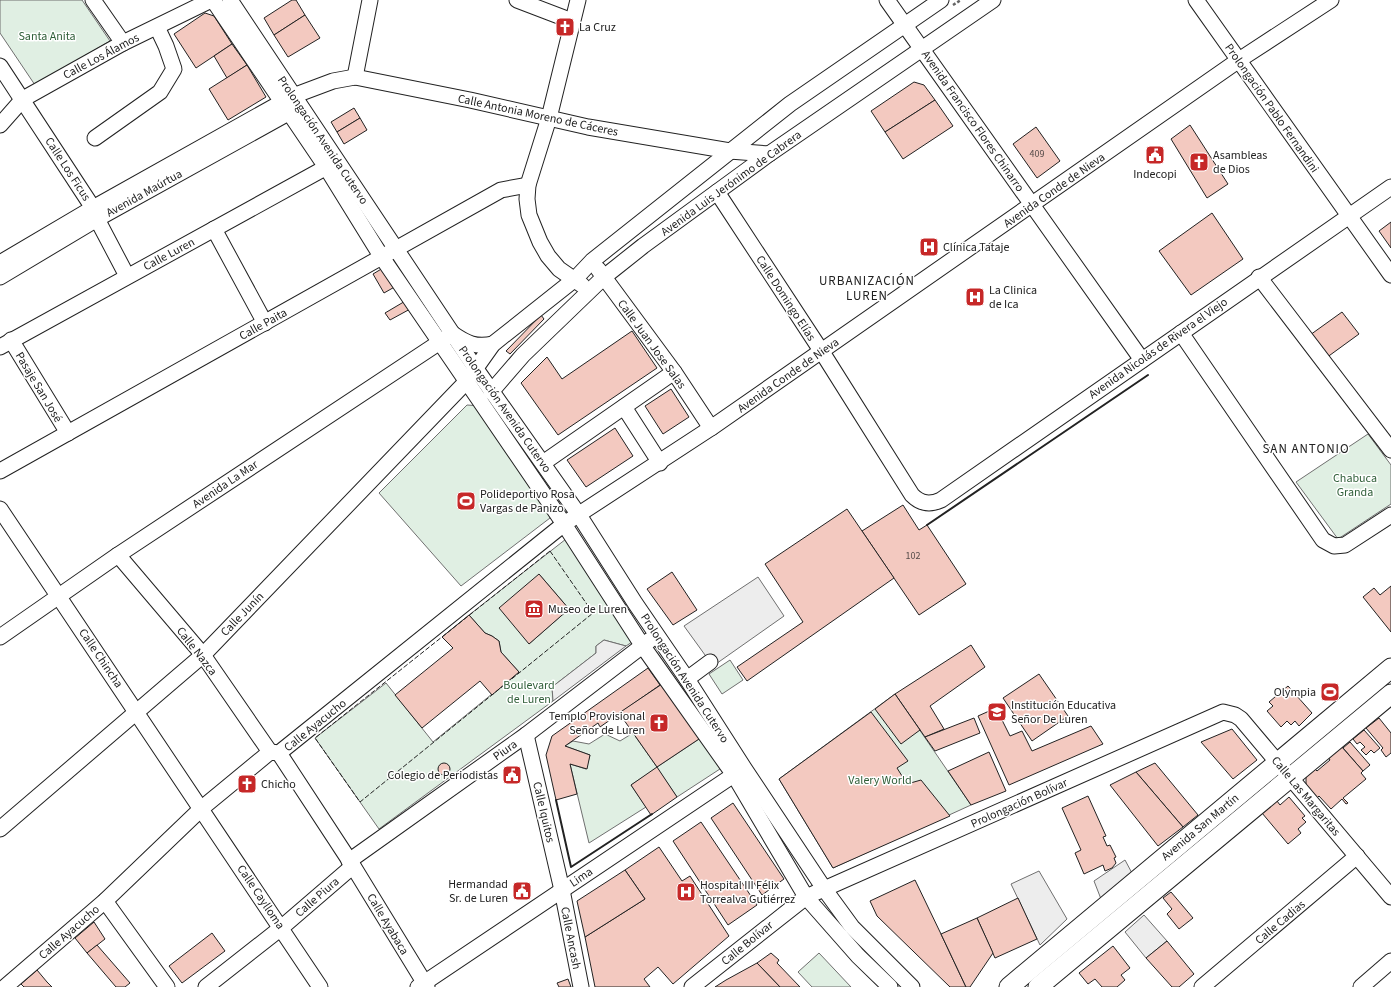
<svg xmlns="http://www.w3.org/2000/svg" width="1391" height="987" font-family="'Source Sans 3',sans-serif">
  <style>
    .green { fill: #e0efe3; stroke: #6f6f6f; fill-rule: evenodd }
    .parking { fill: #ededed; stroke: #6f6f6f }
    .building { fill: #f3c9c0; stroke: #222 }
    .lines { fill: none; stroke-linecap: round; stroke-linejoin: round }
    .minor-casing { stroke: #222; stroke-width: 17 }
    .major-casing { stroke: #222; stroke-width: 21 }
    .path { stroke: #646464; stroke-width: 2.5; stroke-dasharray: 3 2; stroke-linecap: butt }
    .minor { stroke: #fff; stroke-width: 15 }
    .major { stroke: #fff; stroke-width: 19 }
    .fence { stroke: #222; stroke-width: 1; stroke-dasharray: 5 2; stroke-linecap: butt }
    .wall { stroke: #222; stroke-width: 2 }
    .labels { text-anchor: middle; stroke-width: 3; stroke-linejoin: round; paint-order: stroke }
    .number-label { font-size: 10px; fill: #564c4a }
    .poi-label { font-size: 12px; fill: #222; stroke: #fff; text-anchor: start }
    .park-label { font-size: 12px; fill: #2f5e38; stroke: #fff }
    .street-label { font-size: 12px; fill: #222; stroke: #fff }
    .neighbourhood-label { font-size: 13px; letter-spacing: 1px; fill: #222; stroke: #fff }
  </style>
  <rect width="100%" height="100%" fill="#fff"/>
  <g class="green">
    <polygon points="0,0 82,0 110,41 35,85 0,33"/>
    <polygon points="467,405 482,406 551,508 550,518 461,586 379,493"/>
    <polygon points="1368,434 1391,465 1391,504 1338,539 1296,482"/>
    <path d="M 566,539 L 632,642 L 626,646 L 604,640 L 596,646 L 596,653 L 552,687 L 553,701 L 379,829 L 315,738 L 386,683 L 433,742 L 519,672 L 501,652 L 499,641 L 492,636 L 485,633 L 469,615 ZM 539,574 L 569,609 L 529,644 Z"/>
    <polygon points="730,660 743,680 722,694 709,674"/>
    <polygon points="895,694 971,805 833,868 779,779"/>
    <polygon points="633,733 657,767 702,737 723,767 677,797 657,768 631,785 646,807 589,843 570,764 586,769 590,755 565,746 573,741 589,744 605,734 620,741"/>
    <polygon points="819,953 851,987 812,987 798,972"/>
  </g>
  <g class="parking">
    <polygon points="758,577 784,616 713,666 684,626"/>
    <polygon points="604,640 626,646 553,701 552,687 596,653 596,646"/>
    <polygon points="1125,860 1133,875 1101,899 1094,881"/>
    <polygon points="1039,871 1067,919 1040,945 1011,884"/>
    <polygon points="1144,915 1167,941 1146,958 1125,932"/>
  </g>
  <g class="building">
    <polygon points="292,0 296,0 305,15 274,35 264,18"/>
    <polygon points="205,13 214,16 232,44 196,68 174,34"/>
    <polygon points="305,15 320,38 288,57 274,35"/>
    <polygon points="232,44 247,65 227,78 214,56"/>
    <polygon points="247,65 266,97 228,120 209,89"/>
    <polygon points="914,82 924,85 935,100 885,132 871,111"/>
    <polygon points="935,100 953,126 903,159 885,132"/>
    <polygon points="354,108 360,118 337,132 331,122"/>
    <polygon points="360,118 367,130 344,144 337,132"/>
    <polygon points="1190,125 1228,184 1207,198 1171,139"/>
    <polygon points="1036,127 1060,161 1037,178 1013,144"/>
    <polygon points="1212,213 1243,259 1191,295 1159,251"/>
    <polygon points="1391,222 1391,248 1379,231"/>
    <polygon points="383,268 398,285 384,293 373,274"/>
    <polygon points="407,300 412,308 390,320 385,313"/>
    <polygon points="1342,312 1359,334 1326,358 1310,335"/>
    <polygon points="541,315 544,319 510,354 506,351"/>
    <polygon points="632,331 657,368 558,435 521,383 547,357 562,379"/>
    <polygon points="671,389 689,417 663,434 645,406"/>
    <polygon points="615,428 633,456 586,487 567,460"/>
    <polygon points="903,505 919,530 927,525 966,584 919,615 862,531"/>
    <polygon points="847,509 894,578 747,681 737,667 803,622 765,564"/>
    <polygon points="672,572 697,610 673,625 647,589"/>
    <polygon points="539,574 569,609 529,644 499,608"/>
    <polygon points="1391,586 1391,632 1363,597 1374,588 1380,595"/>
    <polygon points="469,615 485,633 492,636 499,641 501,652 519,672 492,695 480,681 422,728 395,695 453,648 442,637"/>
    <polygon points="971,645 985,667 930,706 944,729 925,737 895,694"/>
    <polygon points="648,668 660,685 600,727 598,723 565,746 590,755 587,769 570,764 577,794 556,800 546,755 552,736"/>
    <polygon points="1039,674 1068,716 1032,741 1003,698"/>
    <polygon points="665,682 702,737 657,767 619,713"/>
    <polygon points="1288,686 1312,713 1299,726 1295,721 1291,725 1287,721 1281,727 1267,711 1273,706 1269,702"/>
    <polygon points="895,694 920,730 901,744 875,709"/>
    <polygon points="996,708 1010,736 1022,731 1032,751 1091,726 1103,744 1009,785 978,716"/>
    <polygon points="871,712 908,761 897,768 907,784 921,780 950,816 833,868 779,779"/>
    <polygon points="974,718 980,733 935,751 925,737"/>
    <polygon points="1379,718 1391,733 1391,753 1386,757 1381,750 1383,748 1366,728"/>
    <polygon points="1232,729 1257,760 1233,779 1201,742"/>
    <polygon points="1364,730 1380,748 1374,753 1371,750 1366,755 1361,750 1365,747 1360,742 1357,744 1353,739"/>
    <polygon points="1350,742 1370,765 1363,771 1343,748"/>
    <polygon points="1341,746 1363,771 1361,773 1366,779 1343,798 1348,803 1346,804 1342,799 1331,809 1319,796 1316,799 1306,786 1306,776 1315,769 1317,771 1330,760 1328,757"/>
    <polygon points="989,752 1006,791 971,805 948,771"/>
    <circle cx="444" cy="769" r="6"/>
    <polygon points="1155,763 1198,815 1183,827 1136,772"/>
    <polygon points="657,767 677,797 651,815 631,785"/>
    <polygon points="1136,772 1183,827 1158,846 1110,785"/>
    <polygon points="1088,796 1106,836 1103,837 1107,846 1110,845 1116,857 1114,858 1116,863 1112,868 1105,871 1103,865 1084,874 1075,853 1081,850 1062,808"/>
    <polygon points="1289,797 1305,816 1302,818 1306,822 1298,829 1301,833 1288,844 1262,813 1277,801 1280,805"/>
    <polygon points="733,803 784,879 762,895 711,818"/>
    <polygon points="701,822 757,905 728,925 673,841"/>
    <polygon points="659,847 682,881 690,876 729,936 673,984 658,967 644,979 650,987 595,987 585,937 645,899 625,870"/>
    <polygon points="625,870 645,899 585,937 577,901"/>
    <polygon points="915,880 941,934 966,987 950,987 877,916 870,901"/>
    <polygon points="1171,892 1193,918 1179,929 1167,914 1172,909 1163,898"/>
    <polygon points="1018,898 1037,939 995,958 977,918"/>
    <polygon points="977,918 993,953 970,987 966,987 941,934"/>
    <polygon points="94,922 105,939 87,953 75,938"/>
    <polygon points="212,933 225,951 182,983 169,966"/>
    <polygon points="1167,941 1194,974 1179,987 1172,987 1146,958"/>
    <polygon points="97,945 130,983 125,987 116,987 87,953"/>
    <polygon points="1113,946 1130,968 1121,975 1125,980 1117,987 1102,987 1095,979 1088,984 1079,973"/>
    <polygon points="771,953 779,960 777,963 800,987 780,987 757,963"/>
    <polygon points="757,963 780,987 715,987 726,980"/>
    <polygon points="37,970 47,982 52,987 24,987 21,984"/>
    <polygon points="568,979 571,987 559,987 557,983"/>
  </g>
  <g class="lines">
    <defs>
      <g id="minor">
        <polyline points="93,0 123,43"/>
        <polyline points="213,0 326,167 381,256 564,524 642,645 734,775 806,897 858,956 890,987"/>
        <polyline points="230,0 476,369 579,515 635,603 687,679 744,768 825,890 852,927 912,987"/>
        <polyline points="517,0 572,21"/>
        <polyline points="578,0 549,118 528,185 527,199 529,215 540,242 548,256 559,269 582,285"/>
        <polyline points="887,0 1142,360"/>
        <polyline points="1196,0 1391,275"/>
        <polyline points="0,66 93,208 97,219 127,276"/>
        <polyline points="355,77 370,0"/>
        <polyline points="0,125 23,99 123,43 211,0"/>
        <polyline points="95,138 160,92 174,69 166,46 157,27"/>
        <path d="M 717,192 L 822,352 L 912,495 C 921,504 930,505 941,500 L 1391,187"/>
        <polyline points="214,229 265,323"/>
        <polyline points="0,263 93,208 293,96 333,81 355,77 470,100 588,127 730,151 769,154"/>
        <polyline points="598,269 674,372 711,428"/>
        <polyline points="0,277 97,219 290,112 297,106"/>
        <polyline points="1259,277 1391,450"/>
        <polyline points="1181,333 1323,540 1334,546 1345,545 1391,515"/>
        <polyline points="11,340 68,433"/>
        <polyline points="0,347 334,163"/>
        <polyline points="491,392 523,355 604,277 643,246 769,154 993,0"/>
        <polyline points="624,407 660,463"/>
        <polyline points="543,463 674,372"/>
        <polyline points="0,471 501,190 528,185"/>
        <polyline points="0,509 320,987"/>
        <polyline points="118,555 203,655 270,752"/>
        <path d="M 0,637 L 118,555 L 446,338 L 453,334 C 466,343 476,348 493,344"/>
        <polyline points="687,679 710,662"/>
        <polyline points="526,735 562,890 581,987"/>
        <polyline points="279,753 353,866 427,987"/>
        <polyline points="0,829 203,655 466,382 493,344 575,279 592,261 790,104 941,0"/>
        <polyline points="349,861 526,735 650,640"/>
        <polyline points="105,901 167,987"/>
        <polyline points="5,987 105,901 202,808 270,752 279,753 564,524 711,428 1239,60 1331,0"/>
        <polyline points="206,987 281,928 353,866"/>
        <polyline points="418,987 741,770"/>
        <polyline points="692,987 806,897 1223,712 1235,715 1241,719 1391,897"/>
        <polyline points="1202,987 1357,856"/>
        <polyline points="1361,987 1391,961"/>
      </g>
      <g id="major">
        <polyline points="1009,987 1391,668"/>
        <polyline points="1038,987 1391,694"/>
      </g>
    </defs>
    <use href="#minor" class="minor-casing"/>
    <use href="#major" class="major-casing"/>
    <polyline class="path" points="953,5 961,0"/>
    <use href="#minor" class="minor"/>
    <use href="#major" class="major"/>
    <polygon class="fence" points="550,551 593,613 360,802 315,738"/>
    <g class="wall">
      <polyline points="927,525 1148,375"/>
      <polyline points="556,800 571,867 652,814"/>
    </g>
  </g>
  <defs>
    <symbol id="church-square" viewBox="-11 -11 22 22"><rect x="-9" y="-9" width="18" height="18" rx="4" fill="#c62828" stroke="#fff"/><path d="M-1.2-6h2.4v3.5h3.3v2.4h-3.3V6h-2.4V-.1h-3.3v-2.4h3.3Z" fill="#fff"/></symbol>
    <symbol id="civic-square" viewBox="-11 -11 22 22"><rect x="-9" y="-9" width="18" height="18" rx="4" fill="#c62828" stroke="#fff"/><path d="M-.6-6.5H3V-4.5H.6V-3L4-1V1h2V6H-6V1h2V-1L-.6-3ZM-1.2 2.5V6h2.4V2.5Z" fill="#fff"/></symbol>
    <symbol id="hospital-square" viewBox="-11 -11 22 22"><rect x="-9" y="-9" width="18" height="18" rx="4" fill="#c62828" stroke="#fff"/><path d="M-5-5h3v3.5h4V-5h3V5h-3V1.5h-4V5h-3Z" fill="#fff"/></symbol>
    <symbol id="stadium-square" viewBox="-11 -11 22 22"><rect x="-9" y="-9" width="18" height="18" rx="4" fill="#c62828" stroke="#fff"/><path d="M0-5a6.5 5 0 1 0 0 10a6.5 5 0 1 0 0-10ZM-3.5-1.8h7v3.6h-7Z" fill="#fff"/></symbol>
    <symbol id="museum-square" viewBox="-11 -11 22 22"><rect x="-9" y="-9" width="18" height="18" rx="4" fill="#c62828" stroke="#fff"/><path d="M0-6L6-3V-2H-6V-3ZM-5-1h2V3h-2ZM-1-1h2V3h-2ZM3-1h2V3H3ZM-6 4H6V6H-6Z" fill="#fff"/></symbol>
    <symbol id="school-square" viewBox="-11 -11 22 22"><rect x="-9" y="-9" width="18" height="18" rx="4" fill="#c62828" stroke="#fff"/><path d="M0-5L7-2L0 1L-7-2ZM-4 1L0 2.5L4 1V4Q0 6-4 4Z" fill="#fff"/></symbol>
  </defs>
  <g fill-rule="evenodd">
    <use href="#church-square" x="554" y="16" width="22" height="22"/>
    <use href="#civic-square" x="1144" y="144" width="22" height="22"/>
    <use href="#church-square" x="1188" y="151" width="22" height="22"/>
    <use href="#hospital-square" x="918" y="236" width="22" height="22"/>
    <use href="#hospital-square" x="964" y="286" width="22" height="22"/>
    <use href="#stadium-square" x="455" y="490" width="22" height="22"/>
    <use href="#museum-square" x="523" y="598" width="22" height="22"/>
    <use href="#stadium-square" x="1319" y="681" width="22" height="22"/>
    <use href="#school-square" x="986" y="701" width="22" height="22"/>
    <use href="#church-square" x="648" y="712" width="22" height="22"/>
    <use href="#civic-square" x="501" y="764" width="22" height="22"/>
    <use href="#church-square" x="236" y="773" width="22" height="22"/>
    <use href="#civic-square" x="511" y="880" width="22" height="22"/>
    <use href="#hospital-square" x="675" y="881" width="22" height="22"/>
  </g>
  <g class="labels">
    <g class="number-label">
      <text x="1037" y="157">409</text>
      <text x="913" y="559">102</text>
    </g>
    <g class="poi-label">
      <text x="579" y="31">La Cruz</text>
      <text x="1213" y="159">Asambleas<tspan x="1213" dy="14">de Dios</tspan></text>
      <text x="1155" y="178" text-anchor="middle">Indecopi</text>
      <text x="943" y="251">Clínica Tataje</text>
      <text x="989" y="294">La Clinica<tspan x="989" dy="14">de Ica</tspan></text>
      <text x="480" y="498">Polideportivo Rosa<tspan x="480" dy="14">Vargas de Panizo</tspan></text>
      <text x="548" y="613">Museo de Luren</text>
      <text x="1316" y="696" text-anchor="end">Olympia</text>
      <text x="1011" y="709">Institución Educativa<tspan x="1011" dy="14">Señor De Luren</tspan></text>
      <text x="645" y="720" text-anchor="end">Templo Provisional<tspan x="645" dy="14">Señor de Luren</tspan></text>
      <text x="498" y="779" text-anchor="end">Colegio de Periodistas</text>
      <text x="261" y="788">Chicho</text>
      <text x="508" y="888" text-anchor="end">Hermandad<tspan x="508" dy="14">Sr. de Luren</tspan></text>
      <text x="700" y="889">Hospital III Félix<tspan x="700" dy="14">Torrealva Gutiérrez</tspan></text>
    </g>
    <g class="park-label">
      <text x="47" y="40">Santa Anita</text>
      <text x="1355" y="482">Chabuca<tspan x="1355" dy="14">Granda</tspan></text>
      <text x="529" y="689">Boulevard<tspan x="529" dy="14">de Luren</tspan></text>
      <text x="880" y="784">Valery World</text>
    </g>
    <g class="street-label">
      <text transform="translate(101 56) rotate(-28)" y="4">Calle Los Álamos</text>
      <text transform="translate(1272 108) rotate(55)" y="4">Prolongación Pablo Fernandini</text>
      <text transform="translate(538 115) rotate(12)" y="4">Calle Antonia Moreno de Cáceres</text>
      <text transform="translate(973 121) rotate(55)" y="4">Avenida Francisco Flores Chinarro</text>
      <text transform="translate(323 140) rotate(56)" y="4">Prolongación Avenida Cutervo</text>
      <text transform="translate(68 169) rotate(57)" y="4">Calle Los Ficus</text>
      <text transform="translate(731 183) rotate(-36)" y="4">Avenida Luis Jerónimo de Cabrera</text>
      <text transform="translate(1054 190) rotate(-35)" y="4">Avenida Conde de Nieva</text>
      <text transform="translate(144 193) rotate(-29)" y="4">Avenida Maúrtua</text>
      <text transform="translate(169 254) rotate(-28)" y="4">Calle Luren</text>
      <text transform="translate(786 298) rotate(57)" y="4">Calle Domingo Elías</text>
      <text transform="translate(263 324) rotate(-29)" y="4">Calle Paita</text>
      <text transform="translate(652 344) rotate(54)" y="4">Calle Juan Jose Salas</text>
      <text transform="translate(1158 348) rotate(-35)" y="4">Avenida Nicolás de Rivera el Viejo</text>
      <text transform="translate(788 375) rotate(-35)" y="4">Avenida Conde de Nieva</text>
      <text transform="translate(39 387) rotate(59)" y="4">Pasaje San José</text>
      <text transform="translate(505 409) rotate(55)" y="4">Prolongación Avenida Cutervo</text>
      <text transform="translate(225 484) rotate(-34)" y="4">Avenida La Mar</text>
      <text transform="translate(242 614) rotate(-46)" y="4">Calle Junín</text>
      <text transform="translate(197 651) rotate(52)" y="4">Calle Nazca</text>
      <text transform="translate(101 658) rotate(56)" y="4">Calle Chincha</text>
      <text transform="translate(685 678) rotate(57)" y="4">Prolongación Avenida Cutervo</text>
      <text transform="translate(315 725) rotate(-39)" y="4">Calle Ayacucho</text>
      <text transform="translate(505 750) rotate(-35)" y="4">Piura</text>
      <text transform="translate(1306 796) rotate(50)" y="4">Calle Las Margaritas</text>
      <text transform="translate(1019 803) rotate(-24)" y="4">Prolongación Bolívar</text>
      <text transform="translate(544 812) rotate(77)" y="4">Calle Iquitos</text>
      <text transform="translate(1200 827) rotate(-40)" y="4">Avenida San Martín</text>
      <text transform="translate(581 877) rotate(-34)" y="4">Lima</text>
      <text transform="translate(261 897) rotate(56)" y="4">Calle Caylloma</text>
      <text transform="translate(317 897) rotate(-41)" y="4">Calle Piura</text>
      <text transform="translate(1280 922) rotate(-40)" y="4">Calle Cadias</text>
      <text transform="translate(388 924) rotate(59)" y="4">Calle Ayabaca</text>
      <text transform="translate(69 932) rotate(-41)" y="4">Calle Ayacucho</text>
      <text transform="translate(571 938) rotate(79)" y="4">Calle Ancash</text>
      <text transform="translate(747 943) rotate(-39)" y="4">Calle Bolívar</text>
    </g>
    <g class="neighbourhood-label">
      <text x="867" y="285">URBANIZACIÓN<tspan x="867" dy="15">LUREN</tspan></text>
      <text x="1306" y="453">SAN ANTONIO</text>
    </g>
  </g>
</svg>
